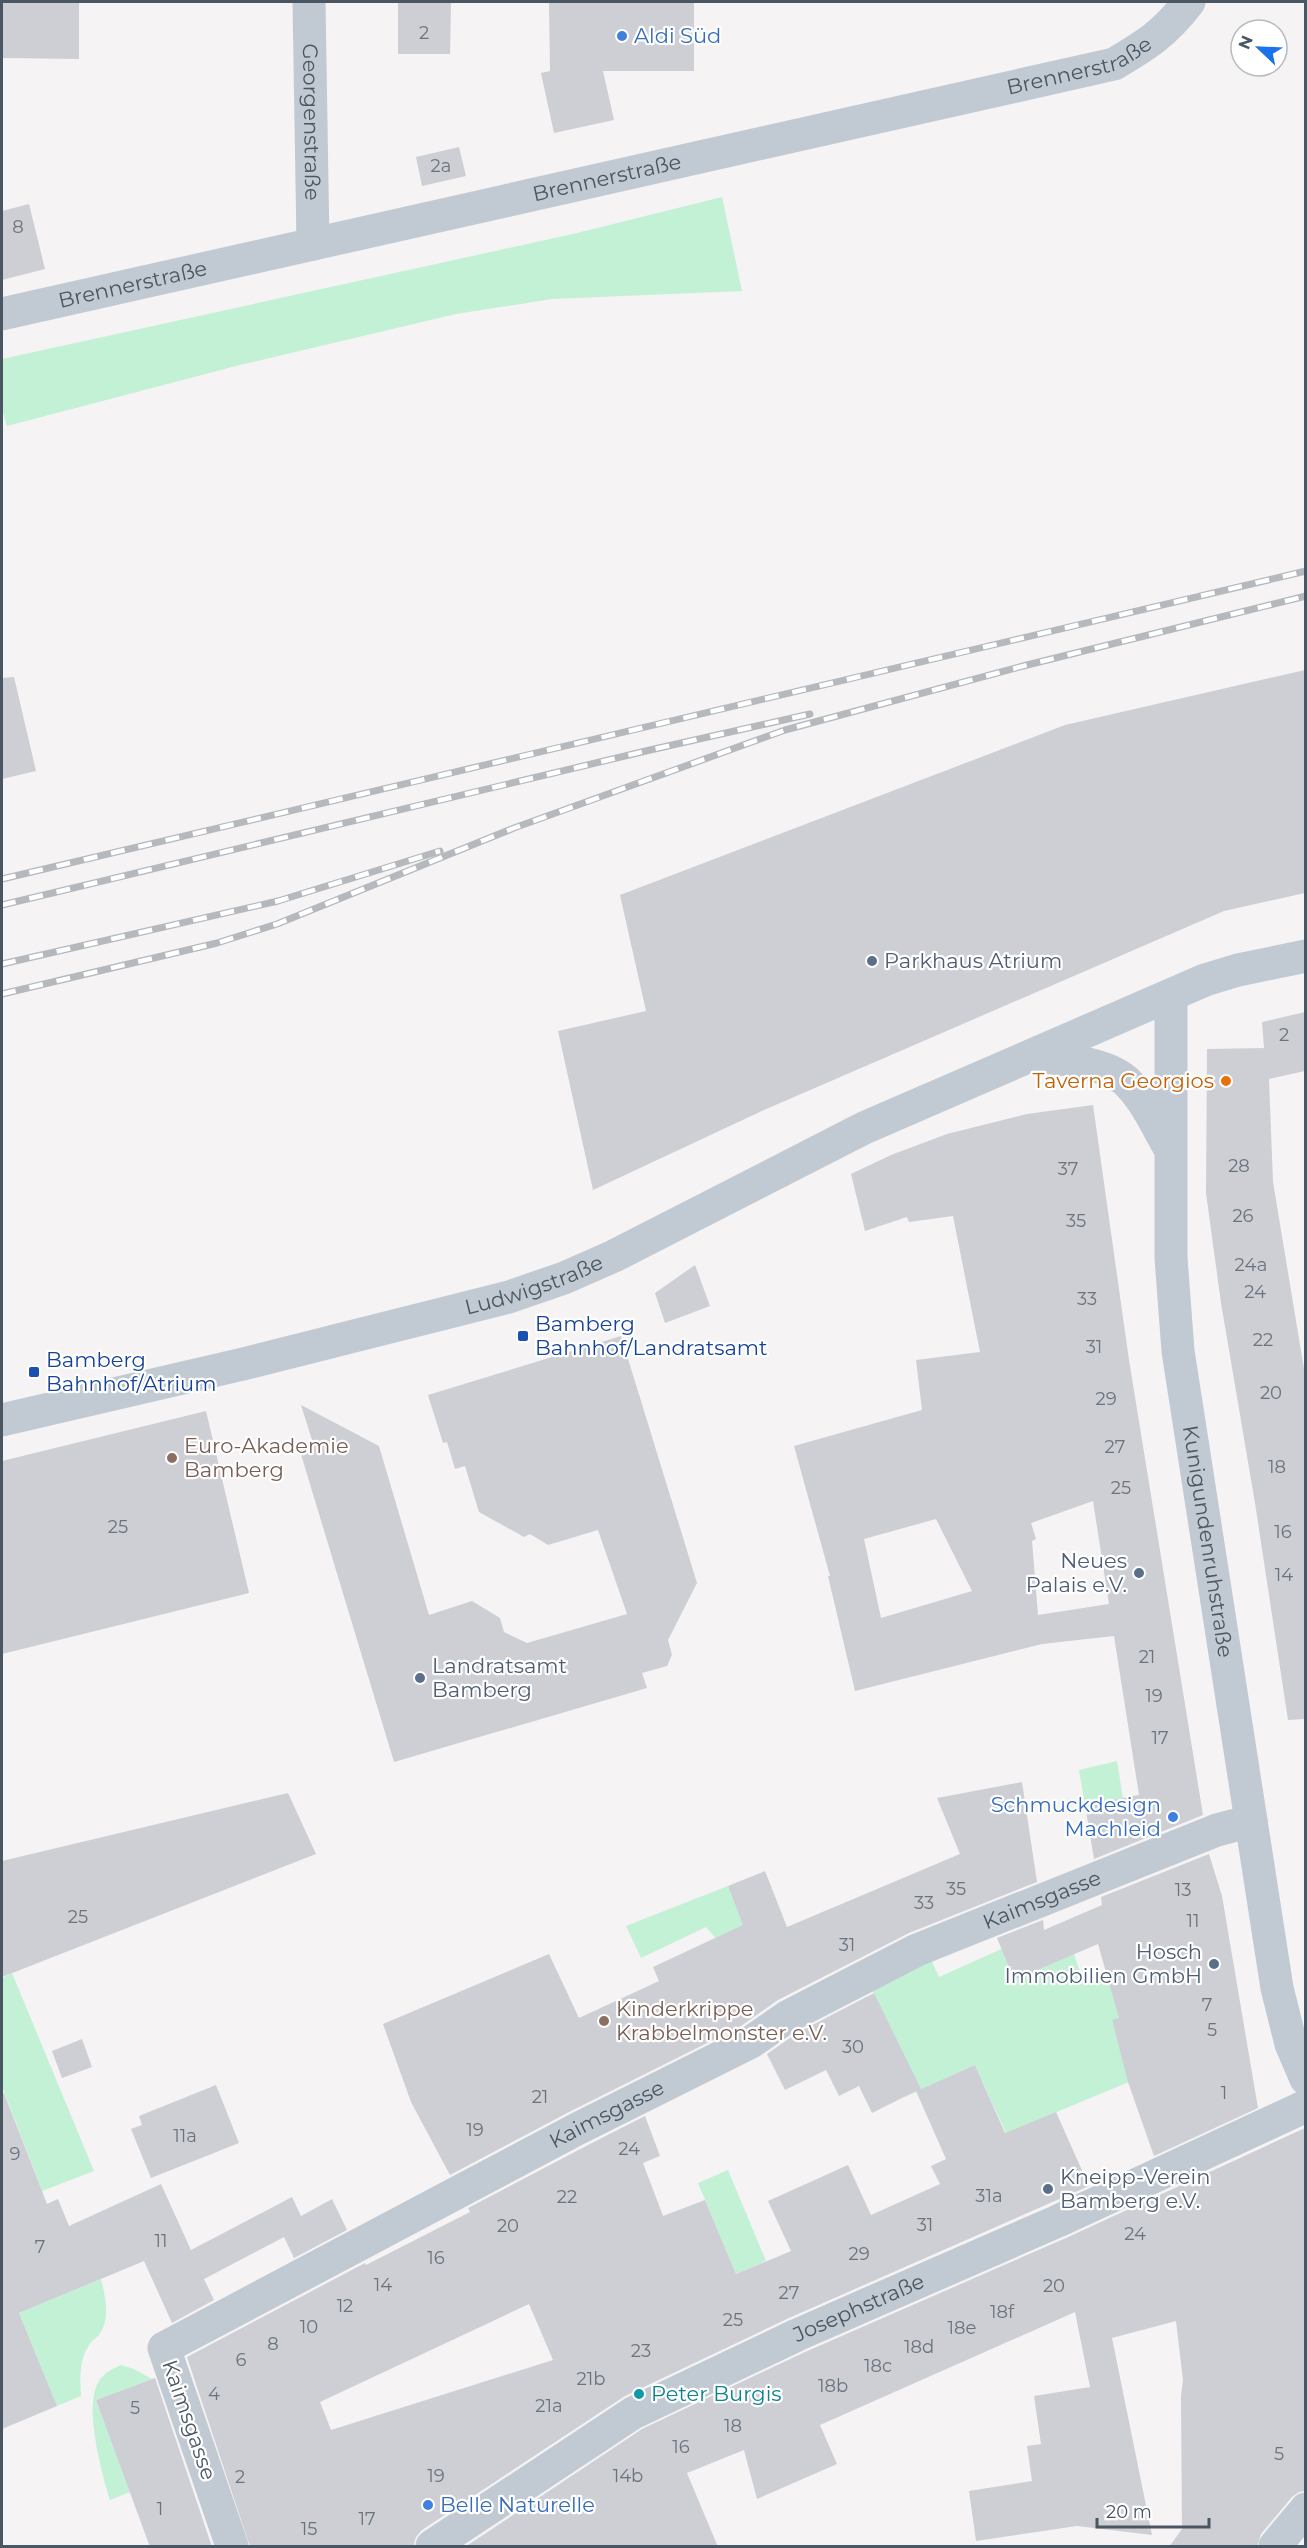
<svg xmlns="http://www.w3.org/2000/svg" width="1307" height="2548" font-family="Montserrat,sans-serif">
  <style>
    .green { fill: #c3f1d5 }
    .building { fill: #cdcfd5; fill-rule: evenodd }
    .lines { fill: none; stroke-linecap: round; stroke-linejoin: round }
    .minor { stroke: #c1cad2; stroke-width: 33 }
    .rail-casing { stroke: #b5b8bd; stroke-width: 7 }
    .rail { stroke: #fff; stroke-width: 4.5; stroke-dasharray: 14; stroke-linecap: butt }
    .shop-dot { fill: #3f7fe0; stroke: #fff; stroke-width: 2 }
    .service-dot { fill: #5c6f8a; stroke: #fff; stroke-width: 2 }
    .food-dot { fill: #e8710a; stroke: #fff; stroke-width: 2 }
    .transit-dot { fill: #1a4fb4; stroke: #fff; stroke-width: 2 }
    .education-dot { fill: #8d6e63; stroke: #fff; stroke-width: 2 }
    .culture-dot { fill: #0f9aa8; stroke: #fff; stroke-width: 2 }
    .labels { text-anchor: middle; stroke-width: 4.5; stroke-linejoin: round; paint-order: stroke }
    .number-label { font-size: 18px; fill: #6b747e }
    .shop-label { font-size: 21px; fill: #366cbe; stroke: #fff; text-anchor: start }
    .street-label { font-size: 21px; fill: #4a5661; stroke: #fff }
    .service-label { font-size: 21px; fill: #4e5e75; stroke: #fff; text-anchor: start }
    .food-label { font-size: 21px; fill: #c56008; stroke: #fff; text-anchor: end }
    .transit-label { font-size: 21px; fill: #164399; stroke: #fff; text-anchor: start }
    .education-label { font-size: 21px; fill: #785e54; stroke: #fff; text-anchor: start }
    .culture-label { font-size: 21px; fill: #0d838f; stroke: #fff; text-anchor: start }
  </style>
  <rect width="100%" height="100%" fill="#f5f3f3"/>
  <g class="green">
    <polygon points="722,197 742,291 552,299 456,314 236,366 7,426 2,409 2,359 573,234"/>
    <polygon points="1117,1761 1123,1798 1085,1805 1079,1770"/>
    <polygon points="728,1886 750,1941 748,1976 706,1927 641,1958 626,1926"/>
    <polygon points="1026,1938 1028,1942 1003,1953 1014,1980 1074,1954 1084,1984 1107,1974 1144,2011 1112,2021 1129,2082 1006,2133 975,2065 905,2097 883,2051 898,2043 870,1985 929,1955 939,1977"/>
    <polygon points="12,1973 94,2171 42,2191 2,2086 2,1978"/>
    <polygon points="728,2170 766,2261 736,2274 698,2183"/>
    <path d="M 101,2279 C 105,2296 111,2319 99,2335 C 96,2338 91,2341 89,2345 C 79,2360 80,2379 81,2396 L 57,2406 L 19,2313 Z"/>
    <path d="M 121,2365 L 134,2369 L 152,2379 L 96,2400 L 130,2492 L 110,2500 C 102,2473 83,2406 99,2381 C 105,2372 112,2369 121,2365 Z"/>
  </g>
  <g class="building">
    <polygon points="2,2 79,2 79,59 2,58"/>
    <polygon points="398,2 451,2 450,54 398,54"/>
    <polygon points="549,2 694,2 694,71 603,71 614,120 554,133 541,73 550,71"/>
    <polygon points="459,147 466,176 422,186 416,157"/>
    <polygon points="29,204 45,269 2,280 2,211"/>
    <polygon points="1305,670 1305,893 1224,911 764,1110 593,1190 558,1031 646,1011 620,895 1065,725"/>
    <polygon points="14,677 36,771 2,779 2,678"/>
    <polygon points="1305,1012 1305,1071 1269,1079 1273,1182 1305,1375 1305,1719 1288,1720 1255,1503 1221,1303 1206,1193 1207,1049 1264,1048 1262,1022"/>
    <path d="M 1093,1105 L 1129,1360 L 1203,1815 L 1094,1859 L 1085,1805 L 1139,1795 L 1114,1636 L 1042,1644 L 855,1691 L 828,1576 L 830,1576 L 794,1446 L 922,1410 L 916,1360 L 980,1352 L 953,1216 L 909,1222 L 907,1217 L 865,1231 L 851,1174 L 891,1155 L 947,1134 L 1027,1114 ZM 1093,1501 L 1109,1604 L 1038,1615 L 1032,1541 L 1036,1539 L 1031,1523 ZM 936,1519 L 972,1591 L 881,1618 L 864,1539 Z"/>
    <polygon points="695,1265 710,1306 665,1323 655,1293"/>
    <polygon points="621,1336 697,1583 668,1640 672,1655 667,1666 642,1673 647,1688 394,1762 300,1451 314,1446 301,1405 379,1446 429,1615 472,1601 500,1618 504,1632 527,1643 627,1614 598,1530 548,1545 530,1534 524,1537 479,1512 465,1466 455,1469 447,1442 443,1443 428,1395"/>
    <polygon points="206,1411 249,1593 2,1654 2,1461"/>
    <polygon points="1022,1782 1037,1882 909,1933 778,2000 741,2026 571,2111 450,2175 411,2102 383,2024 549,1954 579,2018 659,1981 653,1967 743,1925 728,1886 765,1871 787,1927 960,1854 937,1798"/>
    <polygon points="288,1793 316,1854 2,1977 2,1861"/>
    <polygon points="1209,1854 1222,1896 1258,2108 1154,2156 1128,2082 1112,2020 1119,2018 1098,1944 1014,1980 997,1938 1043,1920 1044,1930 1102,1905 1101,1897"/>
    <path d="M 874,1993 L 921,2089 L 917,2091 L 975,2065 L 1005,2133 L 1056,2112 L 1089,2186 L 789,2318 L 625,2396 L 422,2530 L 416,2537 L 413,2547 L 250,2547 L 187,2357 L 365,2263 L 366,2265 L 470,2212 L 468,2208 L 588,2145 L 645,2116 L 660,2156 L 643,2163 L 663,2216 L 705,2200 L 736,2274 L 791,2251 L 768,2201 L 848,2165 L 871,2215 L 940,2184 L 931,2166 L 946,2159 L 916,2091 L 872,2113 L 859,2086 L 839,2096 L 826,2070 L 785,2090 L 767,2054 L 797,2033 ZM 529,2304 L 553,2360 L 331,2430 L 320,2402 Z"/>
    <polygon points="82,2039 92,2067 62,2078 52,2051"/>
    <polygon points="216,2085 239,2143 151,2178 131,2129 142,2125 139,2116"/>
    <polygon points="2,2093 4,2093 47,2204 58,2199 69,2226 161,2184 191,2250 292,2197 301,2216 332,2199 347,2230 294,2258 284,2237 204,2279 214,2300 172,2323 144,2261 19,2313 57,2406 2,2429"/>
    <polygon points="1305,2128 1305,2491 1299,2492 1292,2497 1261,2534 1257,2547 1169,2547 1182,2529 1181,2396 1183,2380 1176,2321 1112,2338 1152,2535 1077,2526 976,2541 969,2491 1032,2481 1027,2446 1041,2444 1034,2396 1090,2387 1075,2312 820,2425 837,2464 757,2499 744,2450 687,2473 718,2547 465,2547 642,2429 805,2352 1066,2238"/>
    <polygon points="155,2378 212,2547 150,2547 96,2400"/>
  </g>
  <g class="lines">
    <g class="minor">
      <path id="s1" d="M 309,2 L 313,244"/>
      <path id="s2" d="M 2,314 L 1114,64 C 1148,44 1165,33 1189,2"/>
      <path id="s3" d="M 1171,996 L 1171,1258 L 1178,1351 L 1277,1988 L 1291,2044 L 1306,2079"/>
      <path d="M 1033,1056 C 1060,1059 1105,1062 1126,1081 C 1145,1099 1156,1125 1169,1147"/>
      <path id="s4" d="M 2,1420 L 243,1364 L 509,1297 L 564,1278 L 614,1256 L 864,1128 L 1205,980 L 1238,970 L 1306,956"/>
      <path id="s5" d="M 232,2546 L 164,2348 L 579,2128 L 751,2042 L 787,2017 L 917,1950 L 1217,1830 L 1251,1821"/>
      <path id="s6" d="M 432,2546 L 633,2413 L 797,2335 L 1058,2221 L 1306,2106"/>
      <polyline points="1275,2546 1306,2509"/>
    </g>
    <defs>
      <g id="rail">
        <polyline points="2,879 1306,571"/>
        <polyline points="2,905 650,750 810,714"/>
        <polyline points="2,964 278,901 440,851"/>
        <polyline points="2,994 217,943 277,924 514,828 785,730 1027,665 1306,596"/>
      </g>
    </defs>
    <use href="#rail" class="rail-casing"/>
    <use href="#rail" class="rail"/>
  </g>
  <g class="shop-dot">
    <circle cx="622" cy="36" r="6"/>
    <circle cx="1173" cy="1817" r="6"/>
    <circle cx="428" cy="2505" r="6"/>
  </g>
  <g class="service-dot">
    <circle cx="872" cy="961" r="6"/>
    <circle cx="1139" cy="1573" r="6"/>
    <circle cx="420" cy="1678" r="6"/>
    <circle cx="1214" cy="1964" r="6"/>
    <circle cx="1048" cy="2189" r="6"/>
  </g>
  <circle class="food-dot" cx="1226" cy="1081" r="6"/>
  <g class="transit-dot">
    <rect x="517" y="1330" width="12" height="12" rx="3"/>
    <rect x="28" y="1366" width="12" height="12" rx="3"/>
  </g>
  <g class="education-dot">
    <circle cx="172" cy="1458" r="6"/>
    <circle cx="604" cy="2021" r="6"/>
  </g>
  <circle class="culture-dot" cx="639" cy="2394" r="6"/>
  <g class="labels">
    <g class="number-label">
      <text x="424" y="39">2</text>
      <text x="441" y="172">2a</text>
      <text x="18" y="233">8</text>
      <text x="1284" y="1041">2</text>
      <text x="1239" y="1172">28</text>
      <text x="1068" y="1175">37</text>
      <text x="1243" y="1222">26</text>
      <text x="1076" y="1227">35</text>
      <text x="1251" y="1271">24a</text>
      <text x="1255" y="1298">24</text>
      <text x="1087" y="1305">33</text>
      <text x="1263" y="1346">22</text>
      <text x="1094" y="1353">31</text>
      <text x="1271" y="1399">20</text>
      <text x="1106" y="1405">29</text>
      <text x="1115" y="1453">27</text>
      <text x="1277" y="1473">18</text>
      <text x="1121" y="1494">25</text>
      <text x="118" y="1533">25</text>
      <text x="1283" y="1538">16</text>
      <text x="1284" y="1581">14</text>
      <text x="1147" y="1663">21</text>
      <text x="1154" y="1702">19</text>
      <text x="1160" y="1744">17</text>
      <text x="956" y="1895">35</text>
      <text x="1183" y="1896">13</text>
      <text x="924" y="1909">33</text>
      <text x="78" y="1923">25</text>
      <text x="1193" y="1927">11</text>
      <text x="847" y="1951">31</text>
      <text x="1207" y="2011">7</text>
      <text x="1212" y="2036">5</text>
      <text x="853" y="2053">30</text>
      <text x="1224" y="2099">1</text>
      <text x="540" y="2103">21</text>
      <text x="475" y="2136">19</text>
      <text x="185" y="2142">11a</text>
      <text x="629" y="2155">24</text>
      <text x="15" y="2160">9</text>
      <text x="989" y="2202">31a</text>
      <text x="567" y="2203">22</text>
      <text x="925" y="2231">31</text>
      <text x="508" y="2232">20</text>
      <text x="1135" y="2240">24</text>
      <text x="161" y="2247">11</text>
      <text x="40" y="2253">7</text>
      <text x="859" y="2260">29</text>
      <text x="436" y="2264">16</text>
      <text x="383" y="2291">14</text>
      <text x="1054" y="2292">20</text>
      <text x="789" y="2299">27</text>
      <text x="345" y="2312">12</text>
      <text x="1002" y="2318">18f</text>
      <text x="733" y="2326">25</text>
      <text x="309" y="2333">10</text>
      <text x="962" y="2334">18e</text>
      <text x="273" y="2350">8</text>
      <text x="919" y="2353">18d</text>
      <text x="641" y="2357">23</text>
      <text x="241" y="2366">6</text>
      <text x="878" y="2372">18c</text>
      <text x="591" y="2385">21b</text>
      <text x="833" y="2392">18b</text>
      <text x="214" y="2400">4</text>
      <text x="549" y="2412">21a</text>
      <text x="135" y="2414">5</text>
      <text x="733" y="2432">18</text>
      <text x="681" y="2453">16</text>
      <text x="1279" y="2460">5</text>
      <text x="436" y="2482">19</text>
      <text x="628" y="2482">14b</text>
      <text x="240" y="2483">2</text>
      <text x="160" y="2515">1</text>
      <text x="367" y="2525">17</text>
      <text x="309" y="2535">15</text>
    </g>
    <g class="shop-label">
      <text x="634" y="43">Aldi Süd</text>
      <text x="1161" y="1812" text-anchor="end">Schmuckdesign<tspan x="1161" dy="24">Machleid</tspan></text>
      <text x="440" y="2512">Belle Naturelle</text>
    </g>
    <g class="street-label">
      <text dy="7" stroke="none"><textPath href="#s2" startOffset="1106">Brennerstraße</textPath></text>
      <text dy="7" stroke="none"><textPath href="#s1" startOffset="120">Georgenstraße</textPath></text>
      <text dy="7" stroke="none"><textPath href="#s2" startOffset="620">Brennerstraße</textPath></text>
      <text dy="7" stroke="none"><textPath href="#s2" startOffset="134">Brennerstraße</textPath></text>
      <text dy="7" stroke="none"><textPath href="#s4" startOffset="549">Ludwigstraße</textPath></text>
      <text dy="7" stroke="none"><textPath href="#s3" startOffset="548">Kunigundenruhstraße</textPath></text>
      <text dy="7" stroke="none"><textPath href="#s5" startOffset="1196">Kaimsgasse</textPath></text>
      <text dy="7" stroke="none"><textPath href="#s5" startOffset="710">Kaimsgasse</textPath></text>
      <text dy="7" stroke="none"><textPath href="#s6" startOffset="490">Josephstraße</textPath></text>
      <text transform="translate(189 2420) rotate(71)" y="7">Kaimsgasse</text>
    </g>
    <g class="service-label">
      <text x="884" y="968">Parkhaus Atrium</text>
      <text x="1127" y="1568" text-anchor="end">Neues<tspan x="1127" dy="24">Palais e.V.</tspan></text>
      <text x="432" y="1673">Landratsamt<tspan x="432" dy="24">Bamberg</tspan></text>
      <text x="1202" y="1959" text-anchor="end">Hosch<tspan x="1202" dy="24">Immobilien GmbH</tspan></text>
      <text x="1060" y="2184">Kneipp-Verein<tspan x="1060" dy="24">Bamberg e.V.</tspan></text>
    </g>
    <g class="food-label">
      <text x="1214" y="1088">Taverna Georgios</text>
    </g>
    <g class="transit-label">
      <text x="535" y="1331">Bamberg<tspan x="535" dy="24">Bahnhof/Landratsamt</tspan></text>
      <text x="46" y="1367">Bamberg<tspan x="46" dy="24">Bahnhof/Atrium</tspan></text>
    </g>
    <g class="education-label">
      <text x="184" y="1453">Euro-Akademie<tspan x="184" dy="24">Bamberg</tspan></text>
      <text x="616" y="2016">Kinderkrippe<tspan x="616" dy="24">Krabbelmonster e.V.</tspan></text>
    </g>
    <g class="culture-label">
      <text x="651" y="2401">Peter Burgis</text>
    </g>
  </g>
  <rect width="1307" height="2548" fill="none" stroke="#4a5661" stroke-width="6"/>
  <g transform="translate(1259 48) rotate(293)"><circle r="28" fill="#ffffff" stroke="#b7bbc0" stroke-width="1.5"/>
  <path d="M0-4.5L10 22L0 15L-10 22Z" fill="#1a73e8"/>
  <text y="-9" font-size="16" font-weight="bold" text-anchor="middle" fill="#4a5661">N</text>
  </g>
  <path d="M1097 2518v9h112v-9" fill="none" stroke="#4a5661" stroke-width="3"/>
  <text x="1106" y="2518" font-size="18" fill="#4a5661" stroke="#ffffff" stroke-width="4.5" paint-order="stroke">20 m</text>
</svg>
